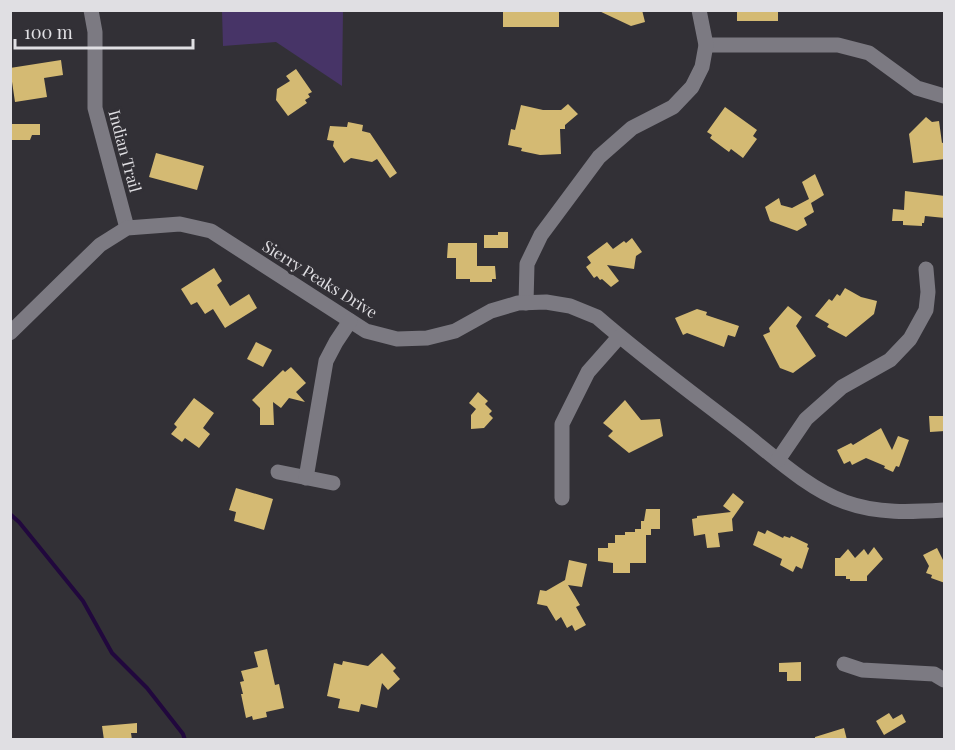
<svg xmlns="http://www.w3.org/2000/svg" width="955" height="750" font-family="'Playfair Display',serif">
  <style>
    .green { fill: #473467 }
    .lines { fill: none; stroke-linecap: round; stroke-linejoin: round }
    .stream { stroke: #21083d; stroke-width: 4 }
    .building { fill: #d4ba73 }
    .minor { stroke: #7c7a82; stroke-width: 15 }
    .labels { text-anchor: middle; stroke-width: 6; stroke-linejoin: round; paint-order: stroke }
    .street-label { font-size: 16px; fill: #e0dfe3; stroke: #323036 }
  </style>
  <rect width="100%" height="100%" fill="#323036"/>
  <polygon class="green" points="222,11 343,11 342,86 276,42 223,46"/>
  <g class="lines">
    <polyline class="stream" points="10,514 19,522 83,601 112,653 147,688 183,734 185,740"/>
  </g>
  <g class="building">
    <rect x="503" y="10" width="56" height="17"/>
    <polygon points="597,10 642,10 645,22 631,26"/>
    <rect x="737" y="10" width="41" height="11"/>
    <polygon points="61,60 63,75 44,78 47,97 15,102 10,68"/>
    <polygon points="296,69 312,92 308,94 310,97 305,100 307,103 288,116 276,100 277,89 290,81 286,76"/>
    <polygon points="568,104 578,114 565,125 565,129 560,129 561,154 540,155 521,151 522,148 508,145 511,129 515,130 521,105 543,110 561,110"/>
    <polygon points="725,107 757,130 753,136 757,139 743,158 731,149 729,152 710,138 712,135 707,132"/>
    <polygon points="926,117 932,122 939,121 942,143 945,142 945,159 913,163 909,134"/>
    <polygon points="348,122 363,125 362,131 370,133 397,173 390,178 377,159 372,162 351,158 344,163 333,146 334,141 327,140 330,126 347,127"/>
    <polygon points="10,124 40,124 40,135 32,135 30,140 10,140"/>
    <polygon points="156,153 204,166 197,190 149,177"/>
    <polygon points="815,174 824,195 811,203 814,212 804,218 807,225 797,231 770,221 765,207 779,198 781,205 792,208 809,199 802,182"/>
    <polygon points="905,191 945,196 945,218 925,216 924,223 922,223 922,226 903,225 903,221 892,221 893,209 904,210"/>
    <polygon points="498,232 508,232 508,248 484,248 484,235 498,235"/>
    <polygon points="632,238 642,252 636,256 634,269 607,265 619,281 611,287 602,279 600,280 597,276 594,278 586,267 591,263 587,257 607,242 613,249 624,241 626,243"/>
    <polygon points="448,243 477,243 477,266 495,266 496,279 492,279 492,282 470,282 470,279 456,279 456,258 447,258"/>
    <polygon points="214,268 222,281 217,285 230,306 249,294 257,308 225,328 213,309 205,314 197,302 191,305 181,289"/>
    <polygon points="845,288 861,297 877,301 874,314 846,337 827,327 829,324 815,316 829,299 832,301 837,294 840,296"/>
    <polygon points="788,306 802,317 796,326 816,356 793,373 780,368 763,335 770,332 769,328"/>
    <polygon points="697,309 707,312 706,315 739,326 735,337 728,335 724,347 687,333 683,335 675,318"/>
    <polygon points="256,342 272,350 263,367 247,359"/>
    <polygon points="291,367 306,383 296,392 305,402 289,398 281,408 273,402 274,425 260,425 260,408 252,400 283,370 285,372"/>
    <polygon points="478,392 488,401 485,404 492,411 489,414 493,418 484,428 471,429 471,415 476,409 469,403"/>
    <polygon points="194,398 214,413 203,428 210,434 199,448 185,438 182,442 171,434 177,427 174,424"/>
    <polygon points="625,400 641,420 660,419 663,436 629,453 608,436 613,431 603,423"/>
    <polygon points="929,416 945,416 945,431 930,432"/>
    <polygon points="881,428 892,450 898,436 909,440 899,467 896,466 893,472 884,468 885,466 866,458 852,465 850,461 844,464 837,450 851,443 853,445"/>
    <polygon points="236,488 273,499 264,530 234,521 236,512 229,510"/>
    <polygon points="733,493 744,502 732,519 733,531 718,533 720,547 707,548 705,534 694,536 692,519 697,518 697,516 731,512 723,506"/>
    <polygon points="646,509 660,509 660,529 651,529 651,535 646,535 646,563 630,563 630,573 613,573 613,563 598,561 598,548 608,548 608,543 615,543 615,535 625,535 625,532 635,532 635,529 641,529 641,521 644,521"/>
    <polygon points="767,530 783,538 784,536 790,538 791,536 808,544 807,547 809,548 802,569 796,566 793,572 780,565 782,559 753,545 758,531 765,534"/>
    <polygon points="874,547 883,559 867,576 867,581 850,581 850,579 846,579 846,576 835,576 835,558 840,558 848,549 855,558 864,549 868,555"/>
    <polygon points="937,548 945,564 945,583 931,578 932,575 926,573 929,566 923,555"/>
    <polygon points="569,560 587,564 582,587 568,585 580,605 576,607 586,625 575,631 572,625 567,628 561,617 556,621 547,606 537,604 540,590 546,591 565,580"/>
    <polygon points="267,649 275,685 279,684 284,708 266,712 267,717 253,720 252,716 246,718 241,694 243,694 240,682 244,681 241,671 258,667 254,652"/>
    <polygon points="382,653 396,668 393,671 400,679 388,690 382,683 377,708 361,704 359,712 338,708 340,699 327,696 334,663 342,665 343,661 368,666"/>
    <polygon points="801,662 801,681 787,681 787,672 779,672 779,663"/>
    <polygon points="889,713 893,719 902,714 906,722 884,735 876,721"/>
    <polygon points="137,723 137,733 131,733 132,740 104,740 102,726"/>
    <polygon points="844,728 847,740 815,740 815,737"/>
  </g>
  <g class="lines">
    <g class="minor">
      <polyline points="91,10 95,32 95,108 127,228"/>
      <polyline points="706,45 838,45 869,53 917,88 944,96"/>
      <polyline points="526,303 527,264 541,235 599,157 632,128 673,107 692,87 702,67 706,45 699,10"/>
      <path d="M 10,333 L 100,245 L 127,228 L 180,224 L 211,231 L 366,331 L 397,339 L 427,338 L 455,331 L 491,311 L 518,303 L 546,302 L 570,306 L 597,317 C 643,357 692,393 740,430 C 771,454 808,489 845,502 C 878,514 911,512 944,510"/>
      <polyline points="778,460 806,419 842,387 890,360 910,339 926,310 928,292 926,269"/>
      <polyline points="278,472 333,483"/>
      <polyline points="306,478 326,361 336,342 350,321"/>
      <polyline points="562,498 562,424 588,372 619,337"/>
      <polyline points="844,664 862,670 934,674 944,680"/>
    </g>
  </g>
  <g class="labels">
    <g class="street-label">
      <text transform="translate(125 151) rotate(75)" y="6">Indian Trail</text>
      <text transform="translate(320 279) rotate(32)" y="6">Sierry Peaks Drive</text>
    </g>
  </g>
  <rect width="955" height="750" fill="none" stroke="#e0dfe3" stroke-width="24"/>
  <path d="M15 39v9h178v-9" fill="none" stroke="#e0dfe3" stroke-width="3"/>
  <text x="24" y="39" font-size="18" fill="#e0dfe3" stroke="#323036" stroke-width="4.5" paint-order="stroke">100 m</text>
</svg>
